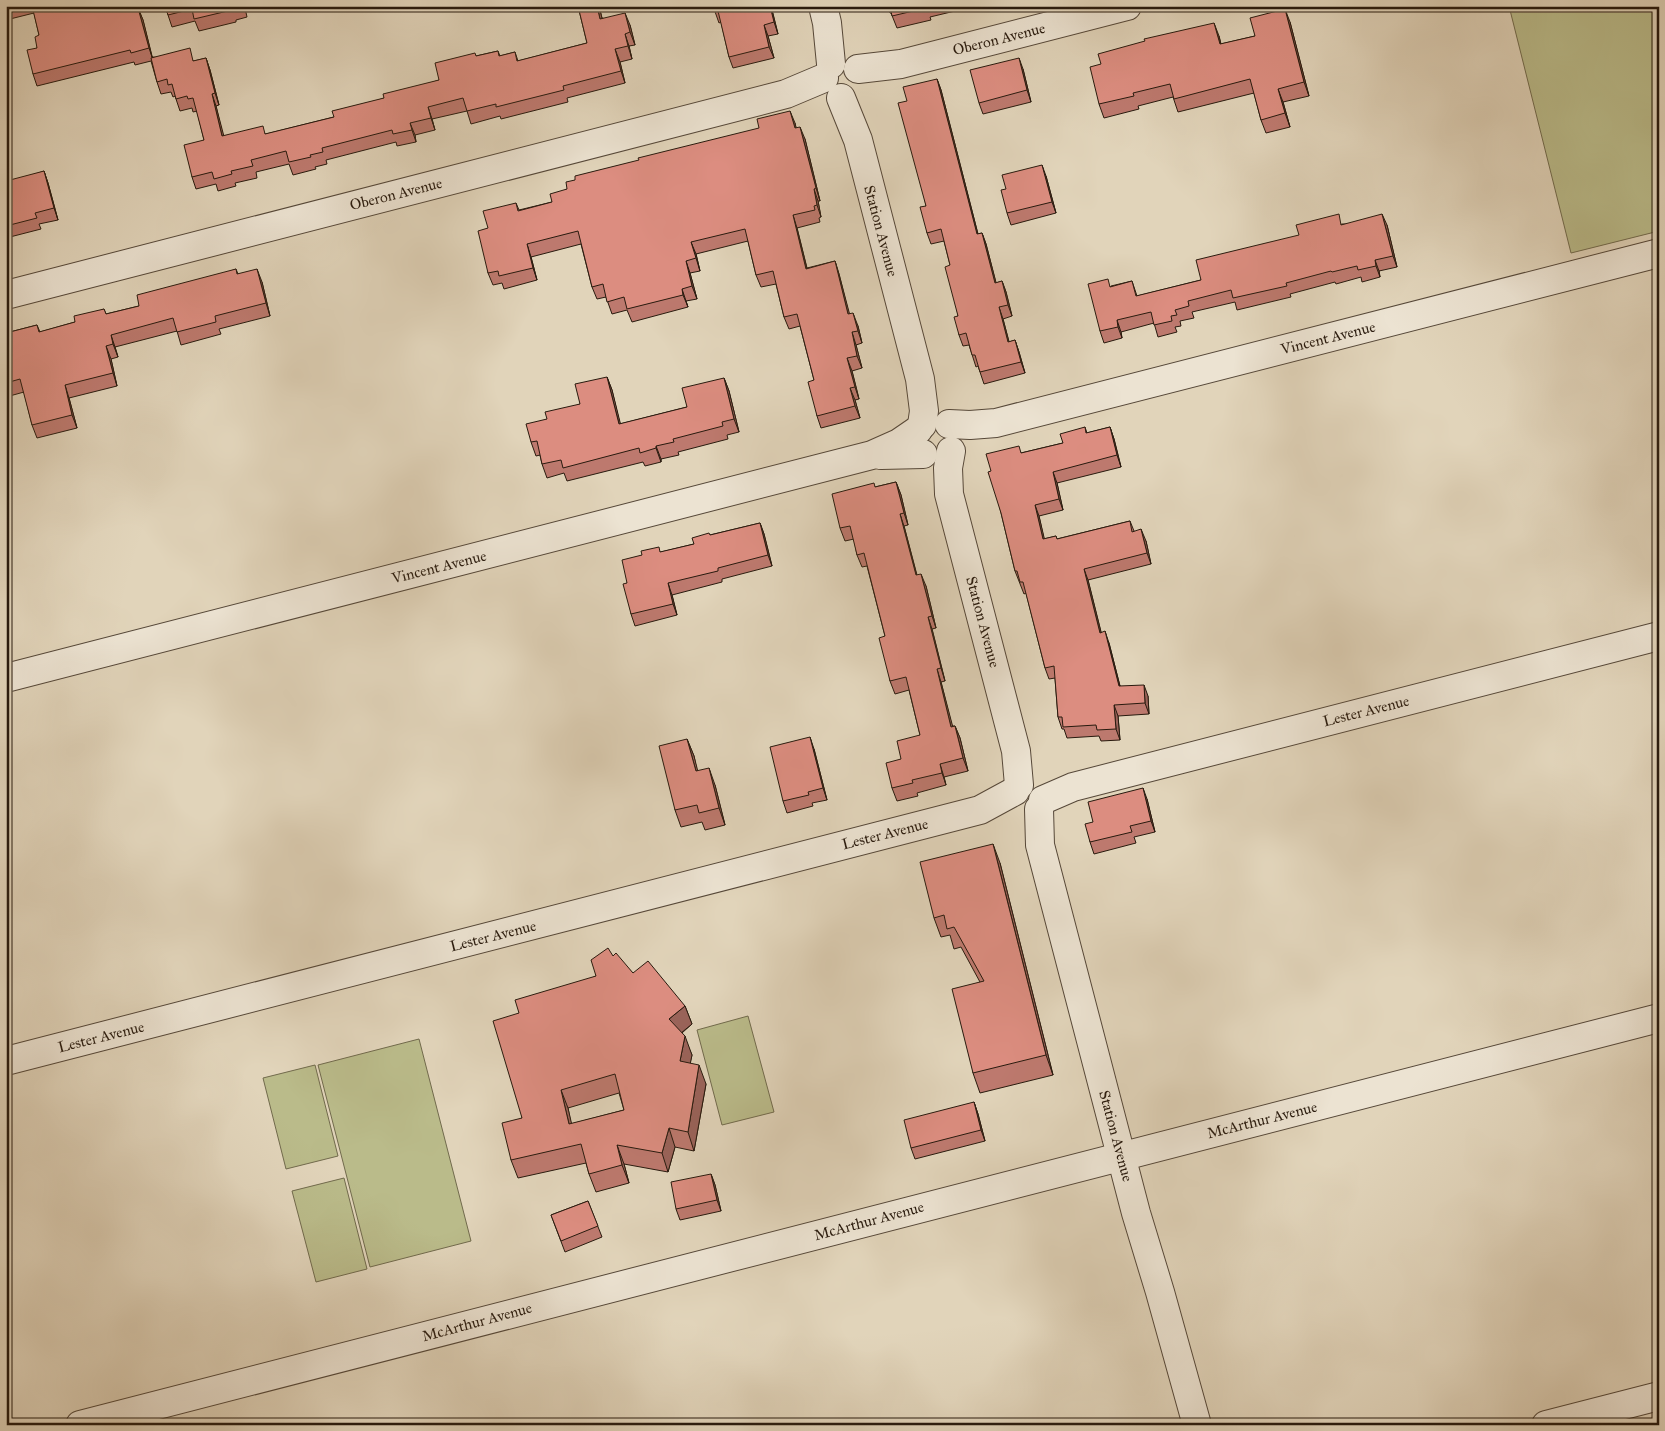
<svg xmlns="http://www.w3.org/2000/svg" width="1665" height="1431" font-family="'IM FELL Great Primer',serif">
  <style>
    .green { fill: #babb8a; stroke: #716a4c }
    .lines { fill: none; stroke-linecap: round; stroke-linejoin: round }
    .street-casing { stroke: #564839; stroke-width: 30 }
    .street { stroke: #ece3d2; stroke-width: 28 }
    .wall { fill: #bd796e; stroke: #281a0e; fill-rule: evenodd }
    .shaded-wall { fill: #9a635a; stroke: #281a0e }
    .building { fill: #dc8d80; stroke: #281a0e; fill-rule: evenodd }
    .labels { text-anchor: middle; stroke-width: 4; stroke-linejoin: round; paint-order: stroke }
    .street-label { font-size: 15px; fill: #281a0e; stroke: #ece3d2 }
  </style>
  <rect width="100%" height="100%" fill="#e1d4ba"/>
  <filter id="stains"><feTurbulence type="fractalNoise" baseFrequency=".004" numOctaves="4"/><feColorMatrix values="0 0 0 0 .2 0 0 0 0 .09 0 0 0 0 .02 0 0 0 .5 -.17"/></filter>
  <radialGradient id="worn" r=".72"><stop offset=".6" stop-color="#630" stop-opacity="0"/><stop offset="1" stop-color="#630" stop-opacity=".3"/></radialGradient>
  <g class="green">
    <polygon points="1509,6 1659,6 1659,231 1571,253"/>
    <polygon points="748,1016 774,1112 722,1125 697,1030"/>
    <polygon points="419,1039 471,1241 370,1267 318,1065"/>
    <polygon points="315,1065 338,1156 286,1169 263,1078"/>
    <polygon points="344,1178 367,1269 316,1282 292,1191"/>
  </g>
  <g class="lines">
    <defs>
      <g id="street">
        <polyline points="823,6 827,23 831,64"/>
        <polyline points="858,69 901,64 1127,6"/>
        <polyline points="841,98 858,140 920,379 924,411 922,425"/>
        <polyline points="6,295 786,94 824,78"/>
        <polyline points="949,424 970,425 996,423 1659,253"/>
        <polyline points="951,451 948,468 949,494 1016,751 1019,785"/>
        <polyline points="881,455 923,454"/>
        <polyline points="6,678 872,455 899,443 918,430"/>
        <polyline points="1043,800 1073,787 1659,636"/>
        <polyline points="1039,809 1040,845 1136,1213 1160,1292 1197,1425"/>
        <polyline points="6,1061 980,810 1015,791"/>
        <polyline points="80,1425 1659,1018"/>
        <polyline points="1546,1425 1659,1396"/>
      </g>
    </defs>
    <use href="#street" class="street-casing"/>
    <use href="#street" class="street"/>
  </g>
  <g class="wall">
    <polygon points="6,6 126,6 128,10 138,8 143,20 152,57 194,61 206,58 210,70 219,105 216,106 223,136 266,134 334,117 384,98 439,80 476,56 498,51 500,56 515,52 518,61 587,43 578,6 599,6 602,18 630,25 635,45 629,46 632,59 620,62 625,83 567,98 568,102 501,119 500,116 471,124 467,111 432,119 435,130 415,135 416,142 397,146 396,142 326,160 327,164 315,167 316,169 293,175 289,164 256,172 257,178 235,183 236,186 218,191 216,184 196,189 192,177 204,140 197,111 193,112 192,108 180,111 175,96 173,97 171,92 161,94 157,82 151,61 135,65 134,62 37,86 33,74 39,35 34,13 6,20"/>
    <polygon points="165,6 248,6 249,7 245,8 247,17 236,20 236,22 199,31 195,21 172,27"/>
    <polygon points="713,6 771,6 778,34 768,36 774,58 733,68 729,57 721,22 719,23"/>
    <polygon points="882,6 976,6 930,17 931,20 897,28 891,13 890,13 888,7 882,8"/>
    <polygon points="1290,22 1309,96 1283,102 1290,127 1266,133 1261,120 1254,93 1178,112 1173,97 1138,106 1139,109 1104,118 1099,104 1219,36 1221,44 1255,36"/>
    <polygon points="1023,69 1031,102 983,114 979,103"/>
    <polygon points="937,79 941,90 978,234 982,233 986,244 996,283 1002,281 1006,292 1012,316 1003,319 1009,342 1015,340 1019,352 1025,373 984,384 978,366 976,367 969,345 963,346 959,335 958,316 950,265 944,241 931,244 927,233 926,206 907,101"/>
    <polygon points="795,123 796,128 805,139 820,201 818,201 821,217 819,218 820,222 797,228 807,268 835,261 839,274 849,314 858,326 862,343 856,345 862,368 852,371 859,399 855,400 860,418 821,428 817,416 814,380 800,326 789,329 784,317 776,284 761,287 756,275 748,241 696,254 700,271 690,273 697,299 686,301 688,307 632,322 627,310 612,314 606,297 597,299 592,287 581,244 531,257 537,280 504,289 502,283 493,285 488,273 488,228 516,203 519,210 552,202 567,189"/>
    <polygon points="44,171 48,183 58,220 39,224 41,229 6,238 6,185"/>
    <polygon points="1046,176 1056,213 1011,225 1007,213"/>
    <polygon points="1342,224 1387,225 1397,267 1379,271 1380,277 1362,282 1361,277 1336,284 1335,282 1290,294 1291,297 1237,310 1235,302 1192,312 1194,318 1180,321 1181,326 1175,327 1177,332 1158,337 1154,323 1121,332 1122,338 1104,343 1100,331 1111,286 1132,281 1137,296 1201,280"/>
    <polygon points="236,269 238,274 262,282 270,316 219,329 221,334 181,345 177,331 115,347 118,357 111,359 117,386 69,398 77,428 37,438 32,425 24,392 6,397 6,333 37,325 40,332 75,322 104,309 106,314 139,306"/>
    <polygon points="607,377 612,390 620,424 687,407 724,378 729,391 739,432 727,435 728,439 678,452 679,455 661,459 661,462 645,466 643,462 567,481 564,473 547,478 542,464 540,455 536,456 531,442 547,419 580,404"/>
    <polygon points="1085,427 1087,433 1110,427 1114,439 1121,467 1057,483 1063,510 1039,516 1044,539 1056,536 1057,539 1130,521 1134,531 1146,541 1151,564 1088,580 1101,632 1109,643 1120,686 1148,696 1149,714 1118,716 1120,740 1101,741 1099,736 1067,738 1064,729 1062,729 1058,717 1055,678 1049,679 1045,668 1026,593 1024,594 1015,571 991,471 1021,453 1063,443"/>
    <polygon points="896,482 901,495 908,525 904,526 917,575 926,586 936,628 932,629 945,681 941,682 952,726 955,726 960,738 968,771 944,777 946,785 917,793 918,796 897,801 892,788 901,759 920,735 909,690 895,694 890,681 885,636 867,566 862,567 857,555 854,539 845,541 840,528 875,487"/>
    <polygon points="760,523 764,534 772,566 722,579 722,582 672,595 677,615 635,626 631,614 627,583 642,555 661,552 694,544 710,535"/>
    <polygon points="687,739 694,756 697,771 715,785 725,825 705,830 702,822 681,827 675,810"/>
    <polygon points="814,749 827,800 812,803 813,806 787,813 783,801"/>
    <polygon points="1147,799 1155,832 1134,837 1136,843 1094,854 1090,842 1093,822"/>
    <polygon points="1000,863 1053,1075 980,1093 973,1073 980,982 961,947 954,949 950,935 941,937 934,918"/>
    <path d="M 613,956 L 633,973 L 685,1006 L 692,1024 L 682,1033 L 692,1055 L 690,1063 L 706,1084 L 694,1151 L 675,1147 L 668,1172 L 624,1164 L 629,1183 L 596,1192 L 589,1174 L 586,1163 L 518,1178 L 511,1160 L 522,1118 L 519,1013 L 596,976 ZM 619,1093 L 624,1110 L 571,1124 L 568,1108 Z"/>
    <polygon points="974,1102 978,1114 985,1141 915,1159 911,1148"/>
    <polygon points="711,1174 715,1185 721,1211 680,1220 676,1209"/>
    <polygon points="588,1201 602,1237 565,1252 551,1215"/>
  </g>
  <g class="shaded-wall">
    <polygon points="597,6 599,6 605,31 600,19"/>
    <polygon points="770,6 771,6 778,34 774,22"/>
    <polygon points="138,8 143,20 153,60 149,48"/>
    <polygon points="1285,9 1290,22 1309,96 1304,82"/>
    <polygon points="625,13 630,25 635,45 630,32"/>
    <polygon points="1214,23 1219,36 1224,58"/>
    <polygon points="764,25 768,36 774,58 769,47"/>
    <polygon points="625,34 629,46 632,59 628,46"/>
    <polygon points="615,49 620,62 625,83 621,71"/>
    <polygon points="206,58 210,70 219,105 215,93"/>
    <polygon points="1019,58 1023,69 1031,102 1027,90"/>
    <polygon points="937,79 941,90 981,246 977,234"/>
    <polygon points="1278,89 1283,102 1290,127 1285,113"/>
    <polygon points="212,94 216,106 227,148 222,136"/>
    <polygon points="428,107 432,119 435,130 431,118"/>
    <polygon points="790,111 795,123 799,140 795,128"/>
    <polygon points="410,123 415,135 416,142 412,130"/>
    <polygon points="800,127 805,139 820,201 816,188"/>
    <polygon points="1042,165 1046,176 1056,213 1052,202"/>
    <polygon points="44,171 48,183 58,220 54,208"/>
    <polygon points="814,189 818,201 821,217 817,205"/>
    <polygon points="1382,214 1387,225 1397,267 1393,256"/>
    <polygon points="793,215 797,228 810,281 806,269"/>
    <polygon points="982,233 986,244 999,294 995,283"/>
    <polygon points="691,242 696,254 700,271 696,258"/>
    <polygon points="527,244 531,257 537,280 533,268"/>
    <polygon points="1375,260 1379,271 1380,277 1376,266"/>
    <polygon points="686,261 690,273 697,299 692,286"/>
    <polygon points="835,261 839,274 853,327 848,314"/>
    <polygon points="257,269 262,282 270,316 266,303"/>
    <polygon points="1002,281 1006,292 1012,316 1008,305"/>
    <polygon points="682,289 688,307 683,295"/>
    <polygon points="999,307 1003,319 1012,353 1008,342"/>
    <polygon points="853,313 858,326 862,343 858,331"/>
    <polygon points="1117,320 1121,332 1122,338 1118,327"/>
    <polygon points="852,332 856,345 862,368 857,356"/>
    <polygon points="111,335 115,347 118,357 113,344"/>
    <polygon points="1015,340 1019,352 1025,373 1021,362"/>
    <polygon points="106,346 111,359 117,386 113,373"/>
    <polygon points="847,358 852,371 859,399 855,387"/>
    <polygon points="607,377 612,390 624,438 619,424"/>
    <polygon points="724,378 729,391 739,432 734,419"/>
    <polygon points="65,385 69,398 77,428 72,415"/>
    <polygon points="850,388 855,400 860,418 855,406"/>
    <polygon points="1110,427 1114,439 1121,467 1117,455"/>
    <polygon points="656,446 661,459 661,462 656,448"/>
    <polygon points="1053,472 1057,483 1063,510 1059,499"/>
    <polygon points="896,482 901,495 908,525 904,513"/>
    <polygon points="1035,505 1039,516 1047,550 1043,539"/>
    <polygon points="900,514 904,526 920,588 916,575"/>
    <polygon points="760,523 764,534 772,566 768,555"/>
    <polygon points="1141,529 1146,541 1151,564 1147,553"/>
    <polygon points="1084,569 1088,580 1104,644 1100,633"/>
    <polygon points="921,574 926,586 936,628 932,616"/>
    <polygon points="668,583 672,595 677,615 673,604"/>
    <polygon points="928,617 932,629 945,681 941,668"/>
    <polygon points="1105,631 1109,643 1123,698 1119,686"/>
    <polygon points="937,669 941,682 956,739 951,727"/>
    <polygon points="1144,685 1148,696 1149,714 1145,703"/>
    <polygon points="1114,705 1118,716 1120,740 1116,729"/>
    <polygon points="955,726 960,738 968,771 963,758"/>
    <polygon points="810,737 814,749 827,800 823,788"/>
    <polygon points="687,739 694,756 702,788 696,771"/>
    <polygon points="940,764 944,777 946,785 942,773"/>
    <polygon points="709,768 715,785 725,825 719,808"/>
    <polygon points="1143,788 1147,799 1155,832 1151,821"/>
    <polygon points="993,844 1000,863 1053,1075 1046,1055"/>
    <polygon points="685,1006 692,1024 675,1038 669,1019"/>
    <polygon points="685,1036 692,1055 687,1080 680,1061"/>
    <polygon points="699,1065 706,1084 694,1151 688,1132"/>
    <polygon points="561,1090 568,1108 576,1143 569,1124"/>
    <polygon points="974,1102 978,1114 985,1141 981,1130"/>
    <polygon points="669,1128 675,1147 668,1172 662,1153"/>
    <polygon points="617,1145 624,1164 629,1183 622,1165"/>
    <polygon points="711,1174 715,1185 721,1211 717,1200"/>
  </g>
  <g class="building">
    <polygon points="32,6 125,6 126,11 138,8 149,48 131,53 130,50 33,74 27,50 37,48 35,37 39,35"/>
    <polygon points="165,6 237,6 231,8 232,10 194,19 192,9 168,15"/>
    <polygon points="578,6 597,6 600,19 625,13 630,32 625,34 628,46 615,49 621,71 563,86 564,90 496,107 496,104 467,111 463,98 428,107 431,118 410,123 412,130 393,134 392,130 322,148 323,152 310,155 311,157 289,162 286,151 251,160 253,166 231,171 232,174 214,179 212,172 192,177 184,145 204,140 193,98 188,99 187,96 176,99 172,84 168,85 167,79 157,82 151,58 190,48 193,61 206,58 215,93 212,94 222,136 263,126 265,134 334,117 332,111 384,98 383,94 439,80 435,63 475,53 476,56 498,51 499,56 515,52 517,61 587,43"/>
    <polygon points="713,6 770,6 774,22 764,25 769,47 729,57 718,11 715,12"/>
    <polygon points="890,6 926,6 926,8 892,16"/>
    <polygon points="1285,9 1304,82 1278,89 1285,113 1261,120 1250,79 1174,99 1170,84 1133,93 1134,96 1099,104 1090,67 1101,64 1098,54 1145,41 1144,39 1214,23 1220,44 1255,36 1250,18"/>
    <polygon points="1019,58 1027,90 979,103 970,70"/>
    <polygon points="937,79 977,234 982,233 995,283 1002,281 1008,305 999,307 1008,342 1015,340 1021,362 980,372 975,355 972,355 966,333 959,335 954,317 958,316 945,267 950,265 941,229 927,233 920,207 926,206 898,103 907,101 903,87"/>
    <polygon points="790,111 795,128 800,127 816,188 814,189 817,205 814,206 815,210 793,215 806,269 835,261 848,314 853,313 858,331 852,332 857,356 847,358 855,387 850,388 855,406 817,416 808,382 814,380 797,314 784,317 773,271 756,275 745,229 691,242 696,258 686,261 692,286 682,289 683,295 627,309 624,297 607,302 603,284 592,287 578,231 527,244 533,268 499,276 498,271 488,273 478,231 488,228 483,211 516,203 518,211 552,202 550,194 567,189 566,182 575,180 575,176 639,160 638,158 759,128 757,119"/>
    <polygon points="1042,165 1052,202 1007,213 1001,190 1006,189 1002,175"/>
    <polygon points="44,171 54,208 35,213 37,218 6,226 6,185 11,184 10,180"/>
    <polygon points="1339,214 1341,225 1382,214 1393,256 1375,260 1376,266 1358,270 1357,266 1332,272 1331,271 1286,283 1287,286 1233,298 1231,290 1188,301 1189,306 1175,310 1177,315 1171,316 1172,321 1154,325 1151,312 1117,320 1118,327 1100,331 1088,284 1108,279 1110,287 1132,281 1136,296 1201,280 1196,260 1299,235 1296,225"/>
    <polygon points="236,269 237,274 257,269 266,303 215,316 216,322 177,332 173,318 111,335 113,344 106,346 113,373 65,385 72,415 32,425 20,379 6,383 6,333 37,325 39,332 75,322 74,316 104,309 106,314 139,306 137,295"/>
    <polygon points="607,377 619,424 687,407 682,388 724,378 734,419 722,422 723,426 673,439 674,442 656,446 656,448 640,453 639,448 563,468 561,460 542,464 537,441 531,442 526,424 547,419 545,412 580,404 575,384"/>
    <polygon points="1085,427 1086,433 1110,427 1117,455 1053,472 1059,499 1035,505 1043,539 1056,536 1057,539 1130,521 1132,532 1141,529 1147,553 1084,569 1100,633 1105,631 1119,686 1144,685 1145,703 1114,705 1116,729 1097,730 1096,725 1063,727 1062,717 1058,717 1054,666 1045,668 1023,582 1020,582 1017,571 1015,571 1001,513 988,472 991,471 986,454 1019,446 1021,453 1063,443 1060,434"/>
    <polygon points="896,482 904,513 900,514 916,575 921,574 932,616 928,617 941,668 937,669 951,727 955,726 963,758 940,764 942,773 912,780 913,783 892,788 886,763 901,759 897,741 920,735 906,677 890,681 879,638 885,636 864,553 857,555 850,526 840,528 832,494 874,483 875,487"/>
    <polygon points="760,523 768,555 718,568 718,571 668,583 673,604 631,614 623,584 627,583 622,560 642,555 641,551 659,547 660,552 694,544 692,538 709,533 710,535"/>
    <polygon points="810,737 823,788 808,792 809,795 783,801 770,747"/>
    <polygon points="687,739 696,771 709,768 719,808 699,813 697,805 675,810 659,746"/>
    <polygon points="1143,788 1151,821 1130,826 1132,832 1090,842 1085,824 1093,822 1088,802"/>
    <polygon points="993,844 1046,1055 973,1073 952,989 984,981 954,927 947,929 944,915 934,918 920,862"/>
    <path d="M 608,948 L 613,956 L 616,953 L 633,973 L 648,961 L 685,1006 L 669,1019 L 685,1036 L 680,1061 L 699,1065 L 688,1132 L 669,1128 L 662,1153 L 617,1145 L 622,1165 L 589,1174 L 581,1144 L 511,1160 L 502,1123 L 522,1118 L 493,1021 L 519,1013 L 515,1000 L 596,976 L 591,960 ZM 615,1074 L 624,1110 L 569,1124 L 561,1090 Z"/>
    <polygon points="974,1102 981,1130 911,1148 904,1120"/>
    <polygon points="711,1174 717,1200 676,1209 671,1182"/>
    <polygon points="588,1201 598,1226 561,1241 551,1215"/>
  </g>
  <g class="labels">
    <g class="street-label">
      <text transform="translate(999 39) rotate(-14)" y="5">Oberon Avenue</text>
      <text transform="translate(396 194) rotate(-14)" y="5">Oberon Avenue</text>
      <text transform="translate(881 231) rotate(75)" y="5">Station Avenue</text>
      <text transform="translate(1328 338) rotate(-14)" y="5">Vincent Avenue</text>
      <text transform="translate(439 567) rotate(-14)" y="5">Vincent Avenue</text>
      <text transform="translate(983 622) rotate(75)" y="5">Station Avenue</text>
      <text transform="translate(1366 711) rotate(-14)" y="5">Lester Avenue</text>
      <text transform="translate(885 834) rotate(-14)" y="5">Lester Avenue</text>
      <text transform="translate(493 936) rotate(-14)" y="5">Lester Avenue</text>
      <text transform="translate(101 1037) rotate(-14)" y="5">Lester Avenue</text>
      <text transform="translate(1262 1120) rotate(-14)" y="5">McArthur Avenue</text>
      <text transform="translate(1116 1136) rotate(75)" y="5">Station Avenue</text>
      <text transform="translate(869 1221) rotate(-15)" y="5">McArthur Avenue</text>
      <text transform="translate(477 1322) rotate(-15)" y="5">McArthur Avenue</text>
    </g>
  </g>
  <rect width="1665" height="1431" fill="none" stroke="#e1d4ba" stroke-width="25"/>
  <rect x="8" y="8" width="1650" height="1416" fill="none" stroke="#281a0e" stroke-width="2.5"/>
  <rect x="12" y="12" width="1640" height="1406" fill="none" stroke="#281a0e"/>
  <rect width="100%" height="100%" filter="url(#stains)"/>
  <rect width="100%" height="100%" fill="url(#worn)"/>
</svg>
